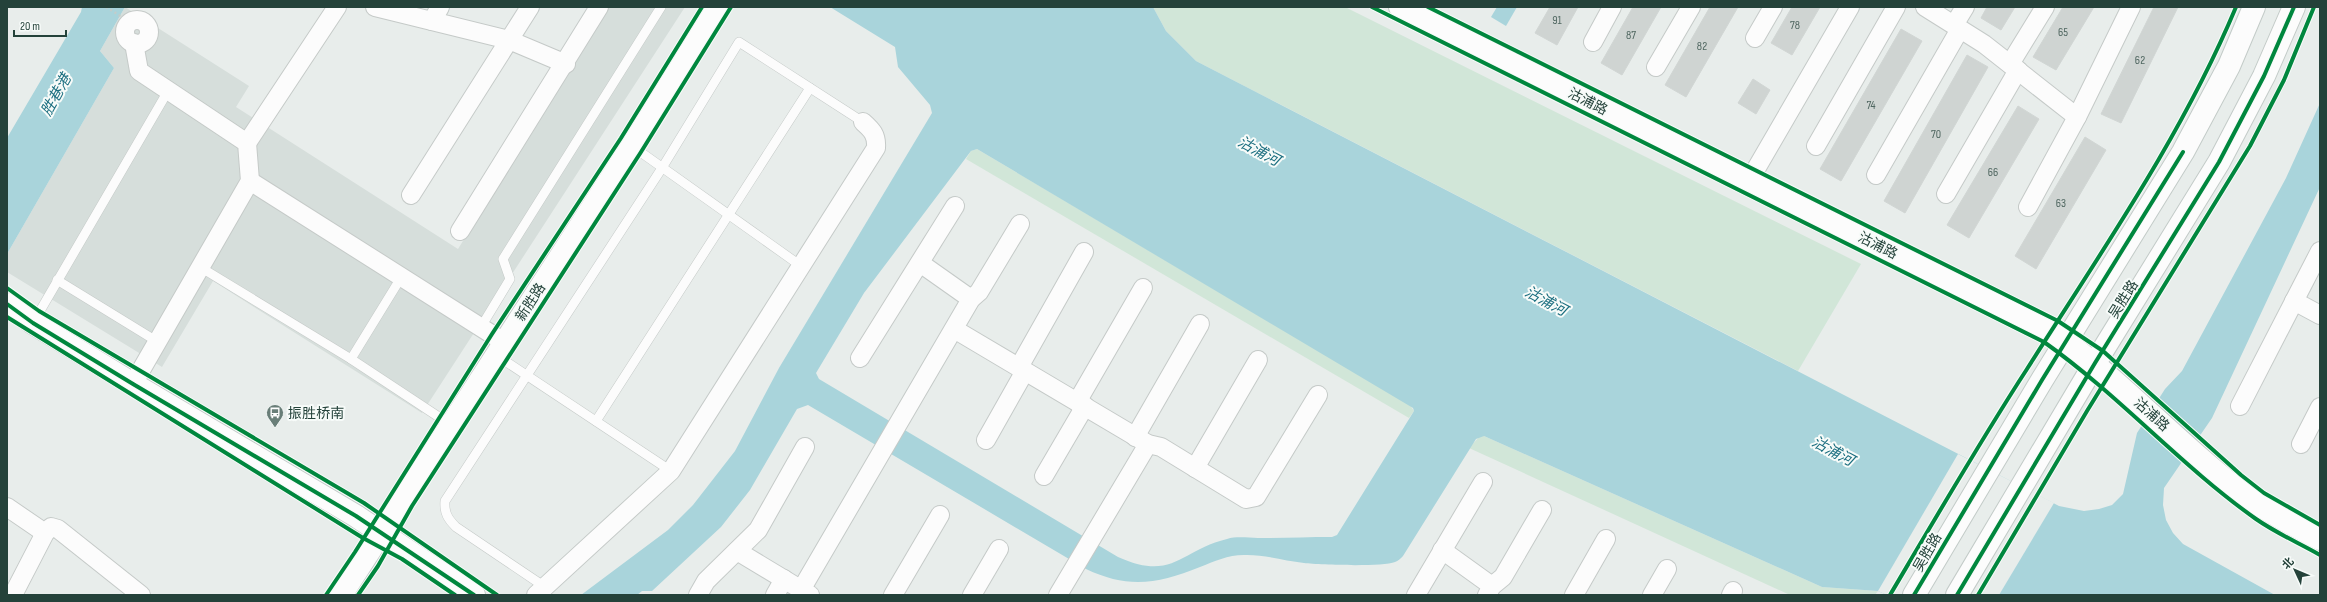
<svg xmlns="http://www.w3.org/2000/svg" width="2327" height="602" font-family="'Sofia Sans Condensed','Noto Sans SC',sans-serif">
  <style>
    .built { fill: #d6dedb }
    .green { fill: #d1e6d8 }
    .water { fill: #a9d4db; fill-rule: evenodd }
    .pier { fill: #e8edeb }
    .building { fill: #cfd4d2; stroke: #d1d6d4 }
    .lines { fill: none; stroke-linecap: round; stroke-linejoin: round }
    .lane-casing { stroke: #c5cac8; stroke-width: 10 }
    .street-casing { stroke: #c5cac8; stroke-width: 20 }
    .secondary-casing { stroke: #c3cbc8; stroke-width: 24 }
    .path { stroke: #c3ccca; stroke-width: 2.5; stroke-dasharray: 2 3; stroke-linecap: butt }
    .lane { stroke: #fcfcfc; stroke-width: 9 }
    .street { stroke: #fcfcfc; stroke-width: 18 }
    .secondary { stroke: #fcfcfc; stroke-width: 22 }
    .cycleway-casing { stroke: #f7fbf9; stroke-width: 6 }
    .cycleway { stroke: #00873e; stroke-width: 4 }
    .labels { text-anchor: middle; stroke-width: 4; stroke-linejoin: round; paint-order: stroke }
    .number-label { font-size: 12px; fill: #506761 }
    .street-label { font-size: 14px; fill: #24423a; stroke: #f7fbf9 }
    .poi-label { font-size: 14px; fill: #24423a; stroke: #f7fbf9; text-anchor: start }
    .water-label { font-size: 15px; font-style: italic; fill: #1c6f80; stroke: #f7fbf9 }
  </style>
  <rect width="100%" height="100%" fill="#e8edeb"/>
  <polygon class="built" points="125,7 249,86 236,107 458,249 607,7 685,7 422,413 213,281 162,367 7,272 7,254 114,68 100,51"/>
  <g class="green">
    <polygon points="1153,7 1345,7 1861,264 1798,371 1196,61 1166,31"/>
    <polygon points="977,149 1410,405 1414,411 1409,418 966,159 971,151"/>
    <polygon points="1480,436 1484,436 1822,587 1878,591 1875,595 1790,595 1469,448"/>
  </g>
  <g class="water">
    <polygon points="82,7 125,7 100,51 114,68 7,254 7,138 81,12"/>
    <path d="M 830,7 L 1153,7 L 1166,31 L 1196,61 L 2059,506 L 2084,511 L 2099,509 L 2112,505 L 2123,494 L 2137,433 L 2165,389 L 2182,371 L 2286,178 L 2320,103 L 2320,187 L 2212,418 L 2164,488 L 2163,505 L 2166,520 L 2173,533 L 2183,544 L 2275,595 L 1887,595 L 1878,591 L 1822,587 L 1484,436 L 1476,439 L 1403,556 C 1401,558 1398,561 1395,562 C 1383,567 1320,565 1304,563 C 1285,561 1266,555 1247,555 C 1230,554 1215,561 1200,567 C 1158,584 1128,589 1086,569 L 808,405 L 797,409 L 750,490 L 721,527 L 652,591 L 642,591 L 637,595 L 581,595 L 668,530 L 693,505 L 735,451 L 779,368 L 932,113 L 930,105 L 898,67 L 895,47 ZM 977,149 L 1413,408 L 1414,411 L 1337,535 L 1332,537 C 1307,537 1283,538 1258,538 C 1248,538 1237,536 1227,539 C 1180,550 1174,582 1118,557 L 819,379 L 816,373 L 864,293 L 971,151 Z"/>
    <polygon points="1497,7 1517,7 1506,26 1491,17"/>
  </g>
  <polygon class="pier" points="1958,454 2054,503 1999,595 1887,595 1878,591"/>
  <g class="building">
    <polygon points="1550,7 1578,7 1557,45 1535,33"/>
    <polygon points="1633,7 1661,7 1622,75 1601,63"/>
    <polygon points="1710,7 1738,7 1686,97 1665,85"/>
    <polygon points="1792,7 1820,7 1792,55 1771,43"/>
    <polygon points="1987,7 2015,7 2001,30 1981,18"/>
    <polygon points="2063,7 2094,7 2056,70 2033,57"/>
    <polygon points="2154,7 2178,7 2121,123 2101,114"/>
    <polygon points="1901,29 1922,41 1841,181 1820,169"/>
    <polygon points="1967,55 1988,67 1905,213 1884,201"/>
    <polygon points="1753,79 1770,90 1756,114 1738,103"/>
    <polygon points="2018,106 2039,119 1969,238 1947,225"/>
    <polygon points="2085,137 2106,150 2036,269 2015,256"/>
  </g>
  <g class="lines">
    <defs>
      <g id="lane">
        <polyline points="632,146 801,266"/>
        <polyline points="200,267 351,359 451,425"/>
        <polyline points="57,280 158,342"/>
        <polyline points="33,323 168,91"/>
        <polyline points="481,327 510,279 503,259 661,7"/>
        <polyline points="496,355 671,471"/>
        <polyline points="351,359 402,276"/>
        <polyline points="596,421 810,88"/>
        <path d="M 545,587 L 456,527 C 448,519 444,513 445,501 L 662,168 L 739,42 L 863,122"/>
      </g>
      <g id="street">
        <polyline points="375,7 509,40 566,64"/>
        <polyline points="1925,7 1984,44 2077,117"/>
        <circle cx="137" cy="32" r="12"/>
        <polyline points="432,21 440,7"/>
        <polyline points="1954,25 1965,7"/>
        <polyline points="1755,38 1773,7"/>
        <polyline points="1593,42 1612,7"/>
        <polyline points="2010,64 2045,7"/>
        <polyline points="1656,67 1691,7"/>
        <polyline points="247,143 337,7"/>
        <polyline points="1816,146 1896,7"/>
        <polyline points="1876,175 1960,29"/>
        <polyline points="250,181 504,342"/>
        <polyline points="1749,181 1850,7"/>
        <polyline points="1946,194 2018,70"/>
        <polyline points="411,195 530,7"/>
        <polyline points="2028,207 2077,117 2131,7"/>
        <polyline points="460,231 599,7"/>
        <polyline points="920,263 971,299"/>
        <polyline points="2294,301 2320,315"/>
        <polyline points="954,329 1148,444 1161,447 1246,499 1256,497 1318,395"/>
        <polyline points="860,358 955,206"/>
        <polyline points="1019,367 1084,252"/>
        <polyline points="133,384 250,181 247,143 139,71 134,43"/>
        <polyline points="1077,402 1143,288"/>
        <polyline points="2240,406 2320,251"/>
        <polyline points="1135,437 1200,324"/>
        <polyline points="986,440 1025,371"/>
        <polyline points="2301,444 2320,407"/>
        <polyline points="1195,468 1258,360"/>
        <polyline points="1044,476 1085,406"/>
        <polyline points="7,507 45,533"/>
        <polyline points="1442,550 1492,586"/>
        <polyline points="737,551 810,595"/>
        <polyline points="801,590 971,299 979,292 1020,224"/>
        <polyline points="15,591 45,533 51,527 58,529 141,595"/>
        <path d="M 536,595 L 671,471 L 876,148 C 877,135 872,130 863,122"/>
        <polyline points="698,595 706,581 758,530 805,447"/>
        <polyline points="775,595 784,579"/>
        <polyline points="893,595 940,515"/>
        <polyline points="972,595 999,549"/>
        <polyline points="1058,595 1148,444"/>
        <polyline points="1416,595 1483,482"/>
        <polyline points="1487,595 1492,586 1503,577 1542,510"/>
        <polyline points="1574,595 1606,539"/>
        <polyline points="1652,595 1667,569"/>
        <polyline points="1731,595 1733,591"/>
      </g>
      <g id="secondary">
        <path d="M 1400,7 L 2051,331 C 2120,379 2175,442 2242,493 C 2266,511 2293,525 2320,539"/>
        <polyline points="7,304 33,323 133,384 356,516 474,595"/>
        <polyline points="341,595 632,146 718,7"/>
        <polyline points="1914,595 2042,380 2183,152 2229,66 2254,7"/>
        <polyline points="1957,595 2095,363 2219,162 2264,76 2294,7"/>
      </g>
    </defs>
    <use href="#lane" class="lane-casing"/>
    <use href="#street" class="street-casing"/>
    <use href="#secondary" class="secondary-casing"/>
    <polyline class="path" points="106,7 119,15 126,28"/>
    <use href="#lane" class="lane"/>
    <use href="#street" class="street"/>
    <use href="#secondary" class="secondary"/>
    <defs>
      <g id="cycleway">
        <path d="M 1372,7 L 2044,342 C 2119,395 2181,466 2256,519 C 2276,533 2299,543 2320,555"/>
        <polyline points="1428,7 2058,321 2103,351 2241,475 2264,493 2320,525"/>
        <polyline points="7,288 39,311 364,503 497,595"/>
        <polyline points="7,304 33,323 133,384 356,516 474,595"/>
        <polyline points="7,317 363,538 402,559 455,595"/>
        <polyline points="326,595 355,552 492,334 621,138 702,7"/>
        <polyline points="358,595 378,566 412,506 641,152 731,7"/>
        <path d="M 1890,595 C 1935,519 1979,443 2027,369 C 2101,252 2182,136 2236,7"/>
        <polyline points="1914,595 2042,380 2183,152"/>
        <polyline points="1957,595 2095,363 2219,162 2264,76 2294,7"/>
        <polyline points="1978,595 2087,411 2250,146 2284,80 2314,7"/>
      </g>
    </defs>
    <use href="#cycleway" class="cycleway-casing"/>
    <use href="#cycleway" class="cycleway"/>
  </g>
  <defs>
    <symbol id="bus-pin" viewBox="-11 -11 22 30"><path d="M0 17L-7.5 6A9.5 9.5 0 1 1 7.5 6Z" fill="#697e78" stroke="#f7fbf9"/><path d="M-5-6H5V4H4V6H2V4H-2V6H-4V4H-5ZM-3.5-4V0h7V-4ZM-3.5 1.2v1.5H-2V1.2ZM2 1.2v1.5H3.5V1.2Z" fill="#fff"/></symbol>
  </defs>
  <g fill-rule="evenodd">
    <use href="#bus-pin" x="265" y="403" width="20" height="27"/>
  </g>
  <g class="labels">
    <g class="number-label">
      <text x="1557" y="24">91</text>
      <text x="1795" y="29">78</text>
      <text x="2063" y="36">65</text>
      <text x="1631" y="39">87</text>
      <text x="1702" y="50">82</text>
      <text x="2140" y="64">62</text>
      <text x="1871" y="109">74</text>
      <text x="1936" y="138">70</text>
      <text x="1993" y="176">66</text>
      <text x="2061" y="207">63</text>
    </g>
    <g class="street-label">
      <text transform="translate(1588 101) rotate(27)" y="5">沽浦路</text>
      <text transform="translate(1878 245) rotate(27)" y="5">沽浦路</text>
      <text transform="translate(2123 299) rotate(-58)" y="5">吴胜路</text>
      <text transform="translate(530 302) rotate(-57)" y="5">新胜路</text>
      <text transform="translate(2152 414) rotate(42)" y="5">沽浦路</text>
      <text transform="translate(1927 552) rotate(-60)" y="5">吴胜路</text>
    </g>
    <g class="poi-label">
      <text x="288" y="418">振胜桥南</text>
    </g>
    <g class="water-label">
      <text transform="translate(56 95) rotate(-61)" y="5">胜巷港</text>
      <text transform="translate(1259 151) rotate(28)" y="5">沽浦河</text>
      <text transform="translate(1546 301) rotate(28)" y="5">沽浦河</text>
      <text transform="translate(1833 451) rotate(28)" y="5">沽浦河</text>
    </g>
  </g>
  <rect width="2327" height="602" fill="none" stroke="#24423a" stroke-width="16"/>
  <g transform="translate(2295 570) rotate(314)" stroke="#f7fbf9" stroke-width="3" paint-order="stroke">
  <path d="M0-3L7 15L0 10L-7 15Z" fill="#24423a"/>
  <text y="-6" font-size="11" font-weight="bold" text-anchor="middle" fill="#24423a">北</text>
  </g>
  <path d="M14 30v6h52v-6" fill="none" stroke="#24423a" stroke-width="2"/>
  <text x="20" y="30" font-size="12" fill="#24423a" stroke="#f7fbf9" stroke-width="3" paint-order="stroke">20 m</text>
</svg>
